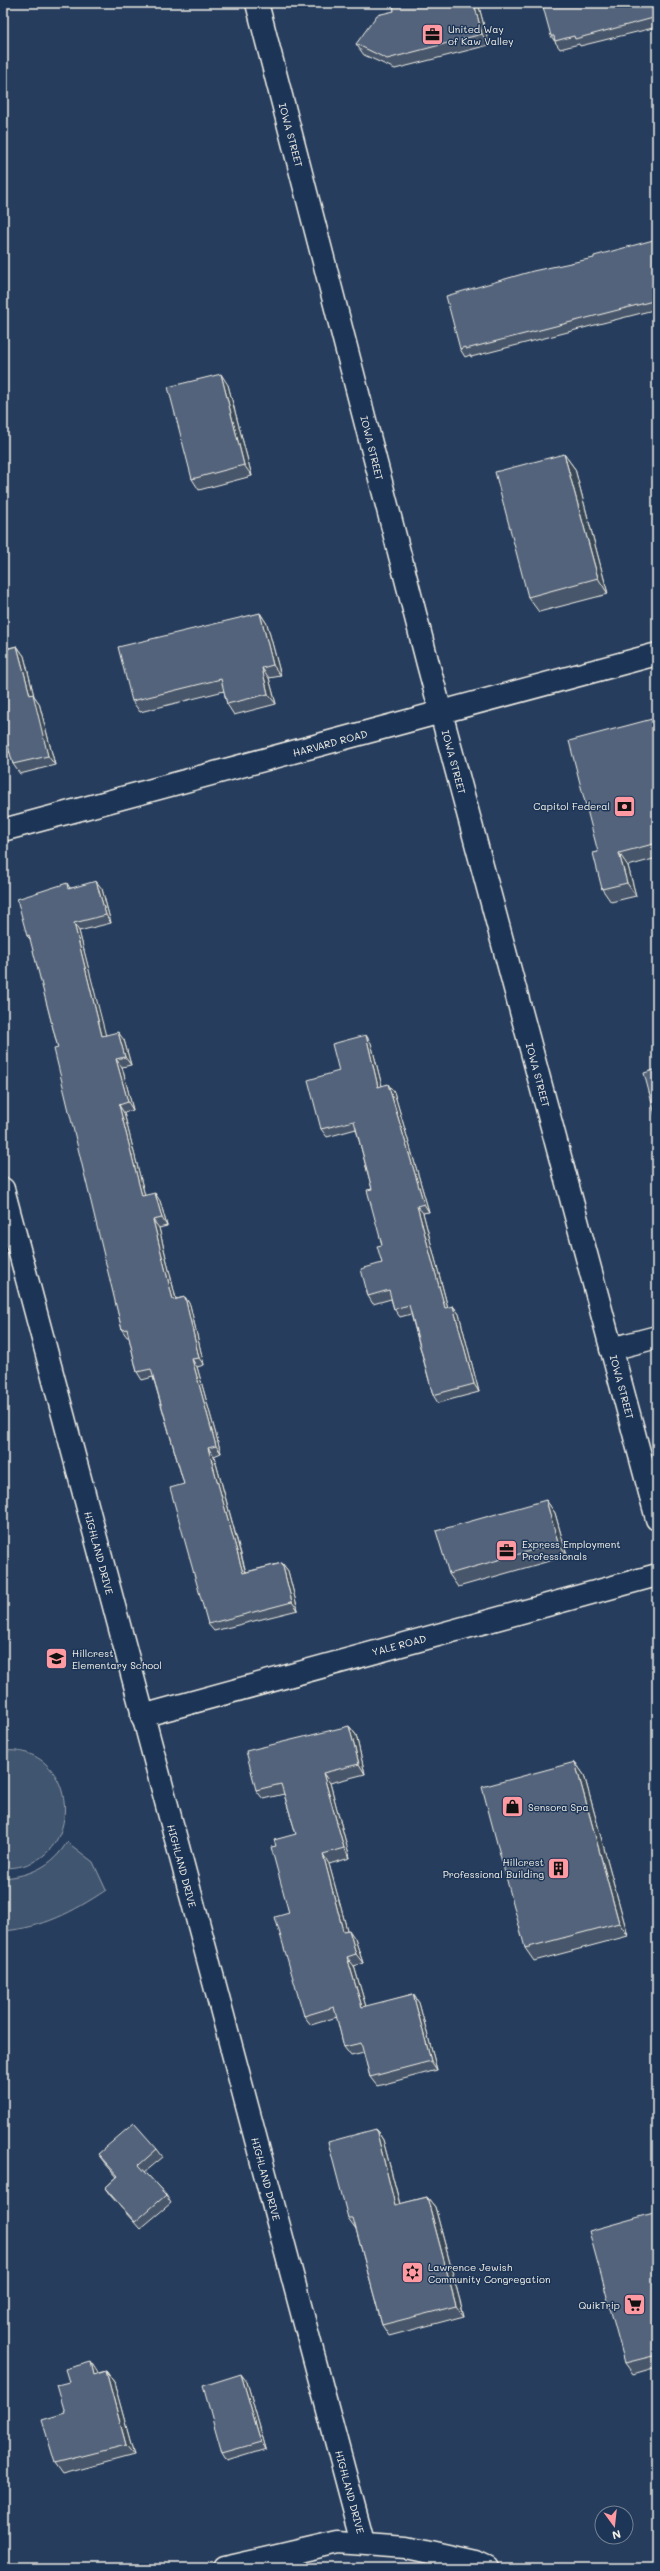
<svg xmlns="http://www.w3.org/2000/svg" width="660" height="2571" font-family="Mali,sans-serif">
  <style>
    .green { fill: #40546f; stroke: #9aa2ac }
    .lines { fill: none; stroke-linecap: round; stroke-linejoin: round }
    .street-casing { stroke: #f4f1e8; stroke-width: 25 }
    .secondary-casing { stroke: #f4f1e8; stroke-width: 25 }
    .highway-casing { stroke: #f4f1e8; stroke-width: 25 }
    .street { stroke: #1d3557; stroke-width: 22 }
    .secondary { stroke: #1d3557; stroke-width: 22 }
    .highway { stroke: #1d3557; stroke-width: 22 }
    .wall { fill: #47566a; stroke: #f4f1e8 }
    .shaded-wall { fill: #394656; stroke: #f4f1e8 }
    .building { fill: #52647b; stroke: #f4f1e8 }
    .labels { text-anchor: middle; stroke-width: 3; stroke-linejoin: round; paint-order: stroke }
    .poi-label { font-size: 10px; fill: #f4f1e8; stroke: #1d3557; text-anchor: start }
    .street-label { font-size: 10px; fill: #f4f1e8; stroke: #1d3557 }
  </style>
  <rect width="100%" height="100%" fill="#263d5d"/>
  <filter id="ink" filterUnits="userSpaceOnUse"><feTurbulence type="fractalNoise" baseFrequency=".025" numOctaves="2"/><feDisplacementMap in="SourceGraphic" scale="8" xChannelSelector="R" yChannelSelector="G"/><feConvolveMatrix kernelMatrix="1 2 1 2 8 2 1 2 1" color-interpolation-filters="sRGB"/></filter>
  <g filter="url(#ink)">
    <g class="green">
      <path d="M 3,1751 C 81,1743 89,1869 3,1868 Z"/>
      <path d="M 67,1842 L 93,1862 L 106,1890 C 73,1912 43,1928 3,1931 L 3,1878 C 30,1876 53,1866 67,1842 Z"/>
    </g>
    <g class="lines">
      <defs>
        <g id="street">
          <polyline points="3,830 657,654"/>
          <polyline points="3,1189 363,2542"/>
          <polyline points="611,1349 657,1337"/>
          <polyline points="142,1716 657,1575"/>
        </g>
        <polyline id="secondary" points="225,2568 338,2542 406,2547 474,2562 487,2568"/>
        <polyline id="highway" points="257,3 428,664 657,1519"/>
      </defs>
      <use href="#street" class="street-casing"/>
      <use href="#secondary" class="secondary-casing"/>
      <use href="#highway" class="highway-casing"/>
      <use href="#street" class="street"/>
      <use href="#secondary" class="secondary"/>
      <use href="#highway" class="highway"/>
    </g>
    <g class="wall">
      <polygon points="393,3 478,3 489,45 395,69 364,55 356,44 394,11"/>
      <polygon points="657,3 657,27 580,46 579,44 560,49 551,36"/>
      <polygon points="657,239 657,309 471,357 470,355 465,357 460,349"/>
      <polygon points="228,385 252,476 199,490 192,479"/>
      <polygon points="564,454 575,469 608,594 539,612 528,597"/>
      <polygon points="260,613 267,624 281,676 269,678 276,704 234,715 227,704 224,691 140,712 132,701"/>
      <polygon points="3,646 4,649 17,646 24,656 34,696 39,703 55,765 20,774 13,764 10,752 3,754"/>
      <polygon points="652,719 657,727 657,858 628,866 636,896 611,902 602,889 598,852"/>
      <polygon points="67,883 70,888 102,889 111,923 79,931 105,1035 124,1040 131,1065 122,1067 133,1110 124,1113 145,1196 160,1201 167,1226 159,1228 176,1299 185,1297 190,1305 204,1365 197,1367 221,1453 214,1456 246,1572 282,1563 288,1571 298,1610 214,1631 208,1624 184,1484 153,1377 142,1380 137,1372 129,1337 127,1337 122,1330 58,1048 31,940 27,936"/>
      <polygon points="371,1043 382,1086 394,1092 429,1212 423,1213 448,1308 453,1306 459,1314 479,1392 438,1403 433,1395 411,1314 400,1317 394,1309 391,1299 373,1304 368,1296 382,1263 382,1245 372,1189 356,1129 327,1137 321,1129 339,1071"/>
      <polygon points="546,1500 555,1513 567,1556 458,1587 449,1574"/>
      <polygon points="349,1726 356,1735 365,1774 330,1783 350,1858 329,1864 347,1930 355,1939 363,1963 354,1966 366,2007 413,1994 419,2003 437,2070 377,2086 370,2077 364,2053 351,2056 344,2047 337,2017 311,2025 304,2016 289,1913 276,1846 296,1834 284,1794 263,1799 256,1790"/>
      <polygon points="575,1762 584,1775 628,1936 534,1961 525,1948"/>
      <polygon points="376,2129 383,2140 400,2204 427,2197 435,2207 464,2316 389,2336 382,2325 356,2229 348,2218"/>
      <polygon points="157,2149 163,2157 145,2172 166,2195 171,2203 140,2229 110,2195 105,2188 117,2177 104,2162 98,2154"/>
      <polygon points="657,2212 657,2367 633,2374 625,2363"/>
      <polygon points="106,2371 114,2382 134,2455 63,2474 55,2463 98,2373"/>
      <polygon points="247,2382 266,2449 227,2461 222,2453"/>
    </g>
    <g class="shaded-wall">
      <polygon points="474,3 478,3 489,45 482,34"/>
      <polygon points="221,374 228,385 252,476 244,465"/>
      <polygon points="564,454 575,469 608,594 598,578"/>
      <polygon points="260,613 267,624 281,676 273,665"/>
      <polygon points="17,646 24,656 34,696 39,703 55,765 48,756 30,695"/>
      <polygon points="262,668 269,678 276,704 268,694"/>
      <polygon points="652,719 657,727 657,740"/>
      <polygon points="619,853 628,866 636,896 627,883"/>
      <polygon points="96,881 102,889 111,923 106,915"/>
      <polygon points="74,923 79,931 108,1044 102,1036"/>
      <polygon points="118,1032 124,1040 131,1065 125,1057"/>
      <polygon points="366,1035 371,1043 384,1094 378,1087"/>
      <polygon points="116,1059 122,1067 133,1110 128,1102"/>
      <polygon points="388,1084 394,1092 429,1212 424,1204"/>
      <polygon points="119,1105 124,1113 147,1204 142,1196"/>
      <polygon points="155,1193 160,1201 167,1226 162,1218"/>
      <polygon points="417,1206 423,1213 450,1316 445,1308"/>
      <polygon points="153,1220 159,1228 178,1308 173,1300"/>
      <polygon points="185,1297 190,1305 204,1365 199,1358"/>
      <polygon points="453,1306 459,1314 479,1392 474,1384"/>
      <polygon points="192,1359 197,1367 221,1453 216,1446"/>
      <polygon points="208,1448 214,1456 248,1581 243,1573"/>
      <polygon points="546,1500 555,1513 567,1556 558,1543"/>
      <polygon points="282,1563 288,1571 298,1610 292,1602"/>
      <polygon points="349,1726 356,1735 365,1774 359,1764"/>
      <polygon points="575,1762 584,1775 628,1936 619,1923"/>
      <polygon points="323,1773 330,1783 350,1858 344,1848"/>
      <polygon points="323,1854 329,1864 350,1941 343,1931"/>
      <polygon points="349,1930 355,1939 363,1963 356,1954"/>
      <polygon points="347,1957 354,1966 369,2017 362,2007"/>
      <polygon points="413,1994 419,2003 437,2070 431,2061"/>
      <polygon points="376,2129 383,2140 403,2216 395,2205"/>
      <polygon points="427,2197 435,2207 464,2316 456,2306"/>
      <polygon points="91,2362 98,2373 102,2385 94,2375"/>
      <polygon points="106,2371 114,2382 134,2455 126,2445"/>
      <polygon points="241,2374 247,2382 266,2449 261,2442"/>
    </g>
    <g class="building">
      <polygon points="393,3 474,3 482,34 387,59 356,44 377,15 394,11"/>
      <polygon points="542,3 657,3 657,17 575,39 574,36 555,41 554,36 551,36"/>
      <polygon points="657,239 657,300 466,349 465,347 460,349 446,296 533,271 594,258 594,256"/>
      <polygon points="221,374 244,465 192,479 168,387"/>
      <polygon points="564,454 598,578 528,597 495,472"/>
      <polygon points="260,613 273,665 262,668 268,694 227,704 221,679 132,701 118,647"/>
      <polygon points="17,646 30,695 33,694 48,756 13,764 7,742 3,743 3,650"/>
      <polygon points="652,719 657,740 657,843 619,853 627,883 602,889 593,853 598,852 569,741"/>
      <polygon points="96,881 106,915 74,923 102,1036 118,1032 125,1057 116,1059 128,1102 119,1105 142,1196 155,1193 162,1218 153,1220 173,1300 185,1297 199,1358 192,1359 216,1446 208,1448 243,1573 282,1563 292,1602 208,1624 170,1488 184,1484 151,1369 137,1372 127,1329 122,1330 54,1049 58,1048 29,935 27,936 17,899 67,883 68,889"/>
      <polygon points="366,1035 378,1087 388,1084 424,1204 417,1206 445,1308 453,1306 474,1384 433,1395 409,1305 394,1309 389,1290 368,1296 361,1269 382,1263 377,1246 382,1245 367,1190 372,1189 354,1121 321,1129 308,1080 339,1071 332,1044"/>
      <polygon points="657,1069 657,1122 644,1073"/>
      <polygon points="546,1500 558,1543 449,1574 436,1531"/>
      <polygon points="349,1726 359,1764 323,1773 344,1848 323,1854 343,1931 349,1930 356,1954 347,1957 362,2007 413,1994 431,2061 370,2077 361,2043 344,2047 334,2007 304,2016 275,1917 289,1913 271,1847 276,1846 274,1840 296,1834 281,1784 256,1790 246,1751"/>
      <polygon points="575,1762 619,1923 525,1948 482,1787"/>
      <polygon points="134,2123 157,2149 139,2165 166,2195 135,2222 105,2188 118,2176 98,2154"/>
      <polygon points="376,2129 395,2205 427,2197 456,2306 382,2325 353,2218 348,2218 328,2142"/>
      <polygon points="657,2212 657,2355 625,2363 589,2231"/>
      <polygon points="91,2362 94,2375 106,2371 126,2445 55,2463 42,2420 65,2413 57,2385 69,2382 65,2369"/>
      <polygon points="241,2374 261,2442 222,2453 203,2386"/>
    </g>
  </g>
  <defs>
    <symbol id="office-square" viewBox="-11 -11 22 22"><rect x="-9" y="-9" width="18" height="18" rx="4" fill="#ff9aa2" stroke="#1d3557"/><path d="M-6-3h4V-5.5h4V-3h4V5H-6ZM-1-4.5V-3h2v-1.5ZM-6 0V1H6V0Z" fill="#111"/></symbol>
    <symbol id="bank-square" viewBox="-11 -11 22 22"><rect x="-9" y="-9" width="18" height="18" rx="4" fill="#ff9aa2" stroke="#1d3557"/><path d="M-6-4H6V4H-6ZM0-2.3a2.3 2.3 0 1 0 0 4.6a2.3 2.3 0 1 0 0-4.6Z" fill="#111"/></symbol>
    <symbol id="school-square" viewBox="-11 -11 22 22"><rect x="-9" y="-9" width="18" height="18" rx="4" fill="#ff9aa2" stroke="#1d3557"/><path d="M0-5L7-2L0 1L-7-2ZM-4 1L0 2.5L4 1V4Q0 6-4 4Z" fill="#111"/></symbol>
    <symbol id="shop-square" viewBox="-11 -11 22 22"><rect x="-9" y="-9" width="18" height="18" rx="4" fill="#ff9aa2" stroke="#1d3557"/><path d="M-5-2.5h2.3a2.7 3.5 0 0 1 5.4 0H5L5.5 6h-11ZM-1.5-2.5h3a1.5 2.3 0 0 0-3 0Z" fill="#111"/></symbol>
    <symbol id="building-square" viewBox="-11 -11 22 22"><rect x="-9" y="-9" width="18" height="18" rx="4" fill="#ff9aa2" stroke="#1d3557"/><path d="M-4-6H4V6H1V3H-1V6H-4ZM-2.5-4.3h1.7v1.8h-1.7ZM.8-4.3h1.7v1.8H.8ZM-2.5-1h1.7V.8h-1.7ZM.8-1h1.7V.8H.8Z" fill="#111"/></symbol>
    <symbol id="synagogue-square" viewBox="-11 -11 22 22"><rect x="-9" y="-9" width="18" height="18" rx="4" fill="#ff9aa2" stroke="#1d3557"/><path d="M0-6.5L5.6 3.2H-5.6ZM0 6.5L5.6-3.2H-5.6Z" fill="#111"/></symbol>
    <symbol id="supermarket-square" viewBox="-11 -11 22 22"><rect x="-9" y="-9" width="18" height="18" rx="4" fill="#ff9aa2" stroke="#1d3557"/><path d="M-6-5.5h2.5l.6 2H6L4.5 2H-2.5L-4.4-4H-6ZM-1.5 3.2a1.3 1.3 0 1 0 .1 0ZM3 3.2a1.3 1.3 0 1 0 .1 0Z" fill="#111"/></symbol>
  </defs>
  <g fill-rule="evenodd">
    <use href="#office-square" x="420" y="22" width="25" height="25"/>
    <use href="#bank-square" x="612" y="794" width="25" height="25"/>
    <use href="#office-square" x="494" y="1538" width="25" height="25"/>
    <use href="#school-square" x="44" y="1646" width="25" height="25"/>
    <use href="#shop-square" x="500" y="1794" width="25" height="25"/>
    <use href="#building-square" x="546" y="1856" width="25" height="25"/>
    <use href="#synagogue-square" x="400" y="2260" width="25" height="25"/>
    <use href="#supermarket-square" x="622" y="2292" width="25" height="25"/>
  </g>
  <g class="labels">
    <g class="poi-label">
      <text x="448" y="33">United Way<tspan x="448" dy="12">of Kaw Valley</tspan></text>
      <text x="610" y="810" text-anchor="end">Capitol Federal</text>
      <text x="522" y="1548">Express Employment<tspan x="522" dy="12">Professionals</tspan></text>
      <text x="72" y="1657">Hillcrest<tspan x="72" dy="12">Elementary School</tspan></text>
      <text x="528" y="1811">Sensora Spa</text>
      <text x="544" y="1866" text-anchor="end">Hillcrest<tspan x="544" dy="12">Professional Building</tspan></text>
      <text x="428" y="2271">Lawrence Jewish<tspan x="428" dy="12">Community Congregation</tspan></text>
      <text x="620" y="2309" text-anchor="end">QuikTrip</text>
    </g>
    <g class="street-label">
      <text transform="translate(291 135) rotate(75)" y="4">IOWA STREET</text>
      <text transform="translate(372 448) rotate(76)" y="4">IOWA STREET</text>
      <text transform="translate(330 743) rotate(-15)" y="4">HARVARD ROAD</text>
      <text transform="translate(454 762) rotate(75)" y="4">IOWA STREET</text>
      <text transform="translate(538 1075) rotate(75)" y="4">IOWA STREET</text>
      <text transform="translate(622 1387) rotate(75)" y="4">IOWA STREET</text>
      <text transform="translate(99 1553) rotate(75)" y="4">HIGHLAND DRIVE</text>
      <text transform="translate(399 1645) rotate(-15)" y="4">YALE ROAD</text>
      <text transform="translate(182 1866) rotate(75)" y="4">HIGHLAND DRIVE</text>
      <text transform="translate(266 2179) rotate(75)" y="4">HIGHLAND DRIVE</text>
      <text transform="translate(350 2492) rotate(75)" y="4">HIGHLAND DRIVE</text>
    </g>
  </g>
  <rect width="660" height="2571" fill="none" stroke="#1d3557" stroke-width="16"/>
  <rect x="8" y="8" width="644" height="2555" fill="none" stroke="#f4f1e8" stroke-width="1.5" filter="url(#ink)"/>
  <g transform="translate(614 2525) rotate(165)"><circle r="19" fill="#1d3557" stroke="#738091"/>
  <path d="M0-3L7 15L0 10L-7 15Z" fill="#ff9aa2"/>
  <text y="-6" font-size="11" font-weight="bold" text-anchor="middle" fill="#f4f1e8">N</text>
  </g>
</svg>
